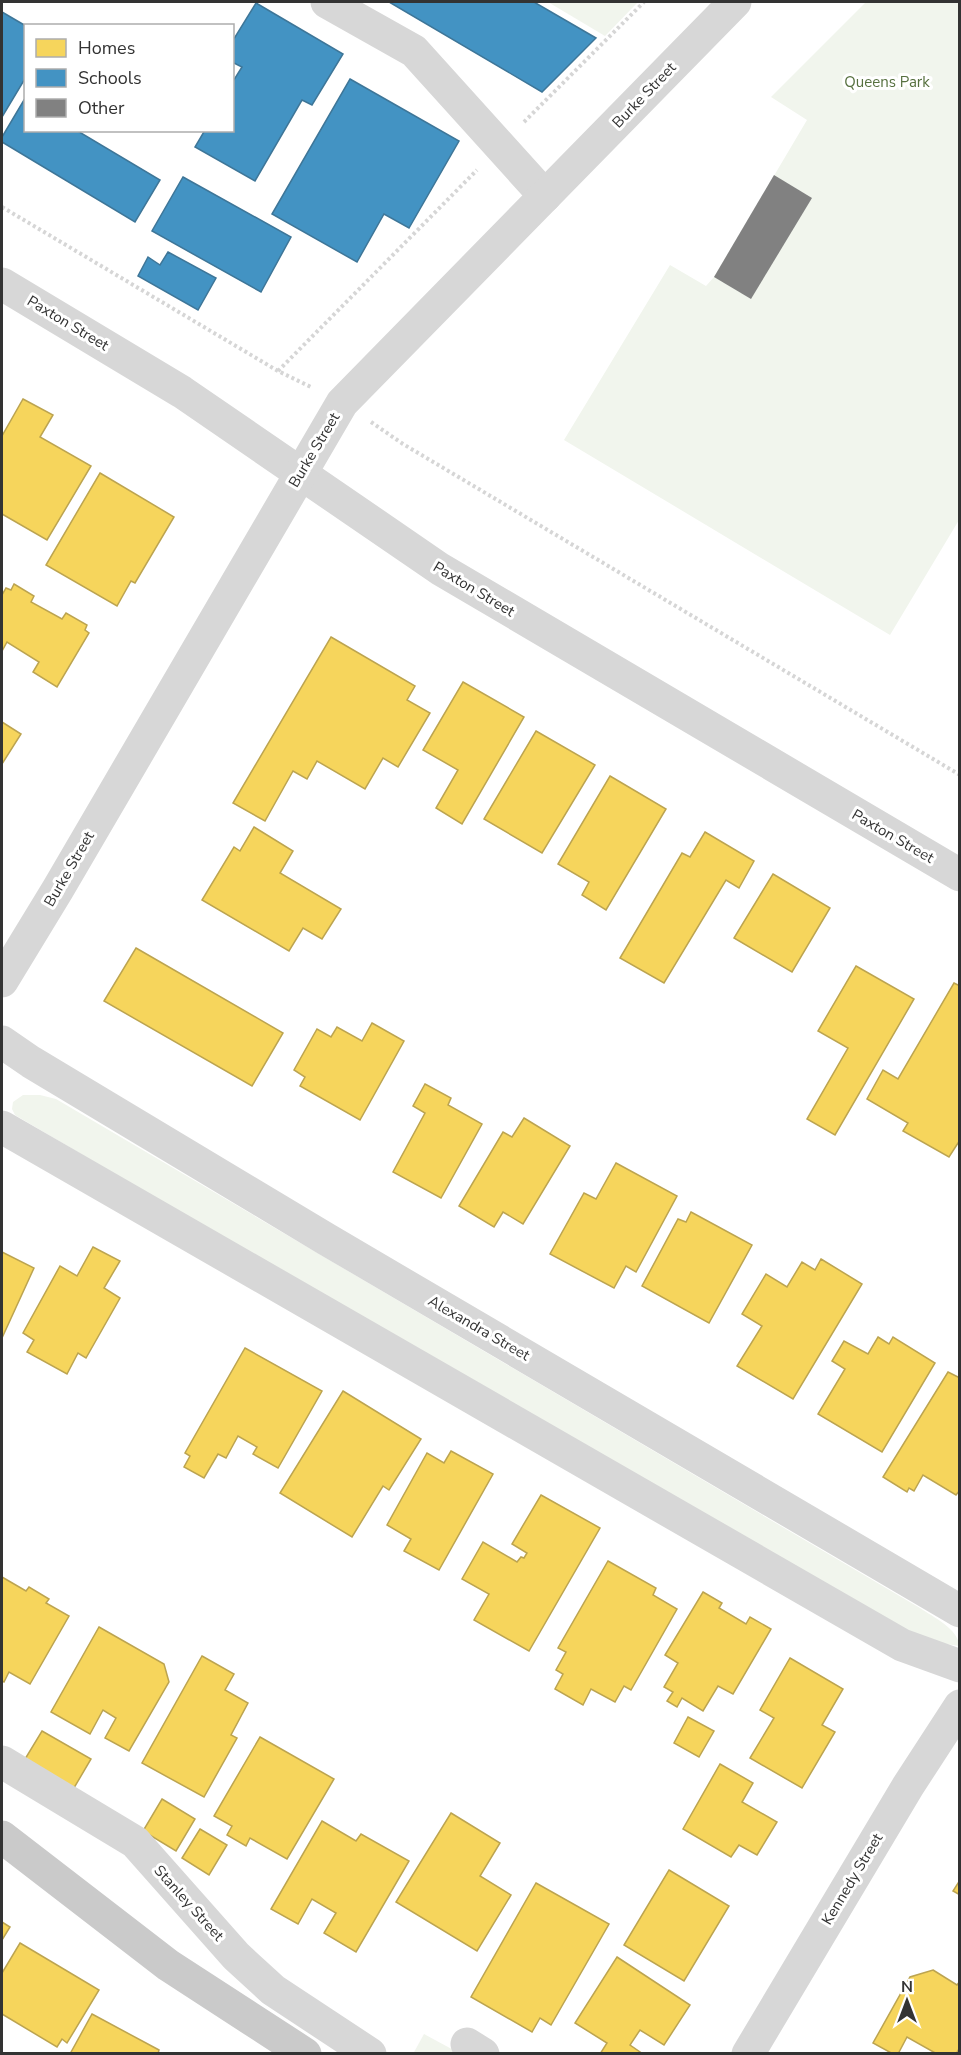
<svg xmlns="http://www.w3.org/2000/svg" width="961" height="2055" font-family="'Nunito Sans',sans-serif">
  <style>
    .green { fill: #f1f5ed }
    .homes { fill: #f6d55c; stroke: #bca450; stroke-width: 1.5 }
    .schools { fill: #4393c3; stroke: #3e7698; stroke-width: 1.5 }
    .building { fill: #818181 }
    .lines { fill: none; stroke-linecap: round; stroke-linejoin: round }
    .path { stroke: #d6d6d6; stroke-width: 4; stroke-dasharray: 3 3; stroke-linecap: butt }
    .minor { stroke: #d7d7d7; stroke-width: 33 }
    .major { stroke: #cacaca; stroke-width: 33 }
    .labels { text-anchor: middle; stroke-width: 6; stroke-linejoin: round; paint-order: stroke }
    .park-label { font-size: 15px; fill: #56703f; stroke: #fff }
    .street-label { font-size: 15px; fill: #333; stroke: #fff }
  </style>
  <rect width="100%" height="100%" fill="#fff"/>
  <g class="green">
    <polygon points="548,2 638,2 605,36"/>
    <polygon points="866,2 959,2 959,520 890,635 564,440 670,265 706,286 714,277 807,120 771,97"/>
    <path d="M 23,1095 L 40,1095 L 56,1099 L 920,1608 C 933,1617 959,1629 959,1646 L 920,1640 L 874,1621 L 15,1115 L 12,1109 L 13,1102 Z"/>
    <polygon points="424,2034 459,2053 413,2054"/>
  </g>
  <g class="homes">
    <polygon points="23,399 53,415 40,437 91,466 47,540 2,514 2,436"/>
    <polygon points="100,473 174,517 135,583 131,581 117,606 46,565"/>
    <polygon points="14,584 34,596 31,602 62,619 66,613 87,625 85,630 89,633 57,687 33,672 39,662 7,642 2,651 2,595 6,588 11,590"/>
    <polygon points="331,637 415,686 407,700 430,713 398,767 383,758 365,789 317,761 307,779 293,771 265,821 233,803"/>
    <polygon points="463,682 524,717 462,824 436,808 458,770 423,750"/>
    <polygon points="2,722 21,734 2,764"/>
    <polygon points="536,731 595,765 542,853 484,819"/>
    <polygon points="610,776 666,809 606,910 582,895 589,882 558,864"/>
    <polygon points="254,827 293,851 280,873 341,909 322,939 303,928 289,951 202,900 234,847 240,851"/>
    <polygon points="705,832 754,861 739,888 726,880 664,983 620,958 682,853 690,857"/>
    <polygon points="773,874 830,908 792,972 734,938"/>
    <polygon points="136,948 283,1033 252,1086 104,1001"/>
    <polygon points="856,966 914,999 835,1135 807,1119 848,1048 818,1031"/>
    <polygon points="954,983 960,986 960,1140 949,1157 903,1131 908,1123 867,1099 883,1070 898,1079"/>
    <polygon points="372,1023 404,1041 360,1120 300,1086 305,1077 294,1070 317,1029 331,1037 337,1027 362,1041"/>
    <polygon points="425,1084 451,1098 448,1105 482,1124 441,1198 393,1172 425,1113 413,1106"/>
    <polygon points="524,1118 570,1146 523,1224 503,1212 494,1227 459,1206 503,1132 512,1137"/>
    <polygon points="616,1163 677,1196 636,1272 626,1266 614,1288 550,1254 584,1193 596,1199"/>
    <polygon points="691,1212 752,1245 709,1323 642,1286 678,1219 686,1222"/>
    <polygon points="93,1247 120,1261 104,1288 120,1298 86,1358 78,1353 67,1374 27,1352 34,1340 23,1333 60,1266 77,1276"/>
    <polygon points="2,1252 34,1268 2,1338"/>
    <polygon points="821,1259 862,1284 793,1399 737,1366 762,1326 742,1314 766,1274 787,1287 802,1262 815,1270"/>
    <polygon points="878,1337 889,1344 893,1337 935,1363 882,1452 818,1414 845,1369 832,1361 844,1341 868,1354"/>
    <polygon points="245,1348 322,1391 278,1468 253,1454 257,1447 238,1436 226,1458 218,1454 204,1478 184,1467 190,1456 185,1453"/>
    <polygon points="948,1372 960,1378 960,1490 956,1495 923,1475 914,1491 909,1488 907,1492 883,1477"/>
    <polygon points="343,1391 421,1439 389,1490 383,1486 352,1537 280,1493"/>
    <polygon points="451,1451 493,1474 439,1570 404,1551 411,1539 387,1525 427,1453 444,1463"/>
    <polygon points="541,1495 600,1528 529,1651 474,1620 489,1594 462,1579 483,1542 517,1562 521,1557 524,1558 527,1553 512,1544"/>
    <polygon points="608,1561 656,1588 653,1595 677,1609 631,1690 624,1686 615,1702 591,1689 583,1705 555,1689 563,1674 556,1670 566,1652 558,1648"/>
    <polygon points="2,1577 26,1591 29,1587 49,1599 46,1603 69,1616 30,1684 9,1672 4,1682 2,1681"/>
    <polygon points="703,1592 722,1603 719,1608 746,1624 750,1617 771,1629 733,1694 718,1686 703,1711 682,1698 677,1707 667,1701 673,1692 664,1687 678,1663 665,1655"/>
    <polygon points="99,1627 164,1664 169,1682 129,1751 105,1738 116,1718 103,1710 90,1734 51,1712"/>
    <polygon points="202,1656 234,1674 225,1690 248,1703 231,1735 237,1738 204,1797 142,1763"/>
    <polygon points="790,1658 843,1689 822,1725 835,1732 802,1788 750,1758 774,1718 760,1710"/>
    <polygon points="688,1717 714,1731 699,1757 674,1743"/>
    <polygon points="42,1731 91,1759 71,1793 22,1764"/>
    <polygon points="260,1737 334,1779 287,1859 250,1838 246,1846 227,1835 232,1826 214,1816"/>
    <polygon points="720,1764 753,1783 742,1802 777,1822 757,1855 739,1845 731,1857 683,1829"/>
    <polygon points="162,1799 195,1819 176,1851 143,1831"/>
    <polygon points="451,1813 500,1843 480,1876 511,1895 477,1951 396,1902"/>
    <polygon points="322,1821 356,1841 361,1834 409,1861 356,1952 324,1933 336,1913 312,1899 298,1924 271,1909"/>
    <polygon points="200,1829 227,1845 209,1875 182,1858"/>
    <polygon points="669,1870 729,1906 684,1981 624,1945"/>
    <polygon points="960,1880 960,1895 953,1891"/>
    <polygon points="536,1883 609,1924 551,2025 540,2018 532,2032 471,1997"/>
    <polygon points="2,1922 10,1927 2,1940"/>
    <polygon points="20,1943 99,1990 67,2043 62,2039 57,2047 2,2014 2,1973"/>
    <polygon points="617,1957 690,2005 664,2045 640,2030 630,2045 643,2054 600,2054 607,2043 575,2023"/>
    <polygon points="933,1970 957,1985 960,1981 960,2047 956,2054 937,2054 907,2037 898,2054 893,2054 873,2043 910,1977"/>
    <polygon points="92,2014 159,2050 158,2054 70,2054"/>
  </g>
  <g class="schools">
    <polygon points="389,2 534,2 596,38 542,92"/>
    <polygon points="256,3 343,54 312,105 302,100 255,181 195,147 205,130 232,130 232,83 242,67 232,62 232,42"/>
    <polygon points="2,12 26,26 26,77 2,117"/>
    <polygon points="350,79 459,141 409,228 384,214 357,262 272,214"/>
    <polygon points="24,100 26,130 76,130 160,180 135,222 2,142 2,137"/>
    <polygon points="183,177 291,237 261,292 152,231"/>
    <polygon points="168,252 216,278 198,310 138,276 148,257 160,265"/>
  </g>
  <polygon class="building" points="774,175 812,198 751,299 714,277"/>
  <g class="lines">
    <g class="path">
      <polyline points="524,122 644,2"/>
      <polyline points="2,207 278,371 313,388"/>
      <polyline points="278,371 477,170"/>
      <polyline points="371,422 403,444 960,775"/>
    </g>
    <g class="minor">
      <polyline points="327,2 414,51 545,196"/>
      <polyline points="2,284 182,392 440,569 960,875"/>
      <polyline points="2,981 58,889 342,403 735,2"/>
      <polyline points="2,1042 31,1062 326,1239 960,1611"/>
      <polyline points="2,1127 902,1645 960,1666"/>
      <polyline points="2,1762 135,1842 236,1956 273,1990 370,2054"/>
      <polyline points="467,2044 483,2054"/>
      <polyline points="748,2054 908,1786 960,1706"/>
    </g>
    <polyline class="major" points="2,1837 168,1965 305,2054"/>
  </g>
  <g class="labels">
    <g class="park-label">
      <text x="887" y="87">Queens Park</text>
    </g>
    <g class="street-label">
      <text transform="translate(644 95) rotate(-46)" y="5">Burke Street</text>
      <text transform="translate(68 323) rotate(31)" y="5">Paxton Street</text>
      <text transform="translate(314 450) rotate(-59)" y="5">Burke Street</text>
      <text transform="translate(474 589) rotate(31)" y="5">Paxton Street</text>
      <text transform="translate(893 836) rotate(30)" y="5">Paxton Street</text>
      <text transform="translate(69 869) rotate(-60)" y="5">Burke Street</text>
      <text transform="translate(479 1328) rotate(30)" y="5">Alexandra Street</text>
      <text transform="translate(852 1879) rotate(-59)" y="5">Kennedy Street</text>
      <text transform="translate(189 1903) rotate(48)" y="5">Stanley Street</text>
    </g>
  </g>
  <rect width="961" height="2055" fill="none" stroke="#333333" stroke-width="6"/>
  <rect x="24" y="24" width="210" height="108" fill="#ffffff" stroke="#adadad" stroke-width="1.5"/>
  <rect x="36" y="39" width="30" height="18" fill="#f6d55c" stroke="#adadad" stroke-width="1.5"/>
  <text x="78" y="54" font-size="18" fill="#333333">Homes</text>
  <rect x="36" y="69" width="30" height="18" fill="#4393c3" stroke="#adadad" stroke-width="1.5"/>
  <text x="78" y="84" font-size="18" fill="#333333">Schools</text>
  <rect x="36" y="99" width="30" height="18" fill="#818181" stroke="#adadad" stroke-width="1.5"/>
  <text x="78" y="114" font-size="18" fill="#333333">Other</text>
  <g transform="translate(907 2001)" stroke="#ffffff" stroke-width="4.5" paint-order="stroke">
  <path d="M0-4.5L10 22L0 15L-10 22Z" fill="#333333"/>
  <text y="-9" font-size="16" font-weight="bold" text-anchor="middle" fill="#333333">N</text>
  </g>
</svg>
